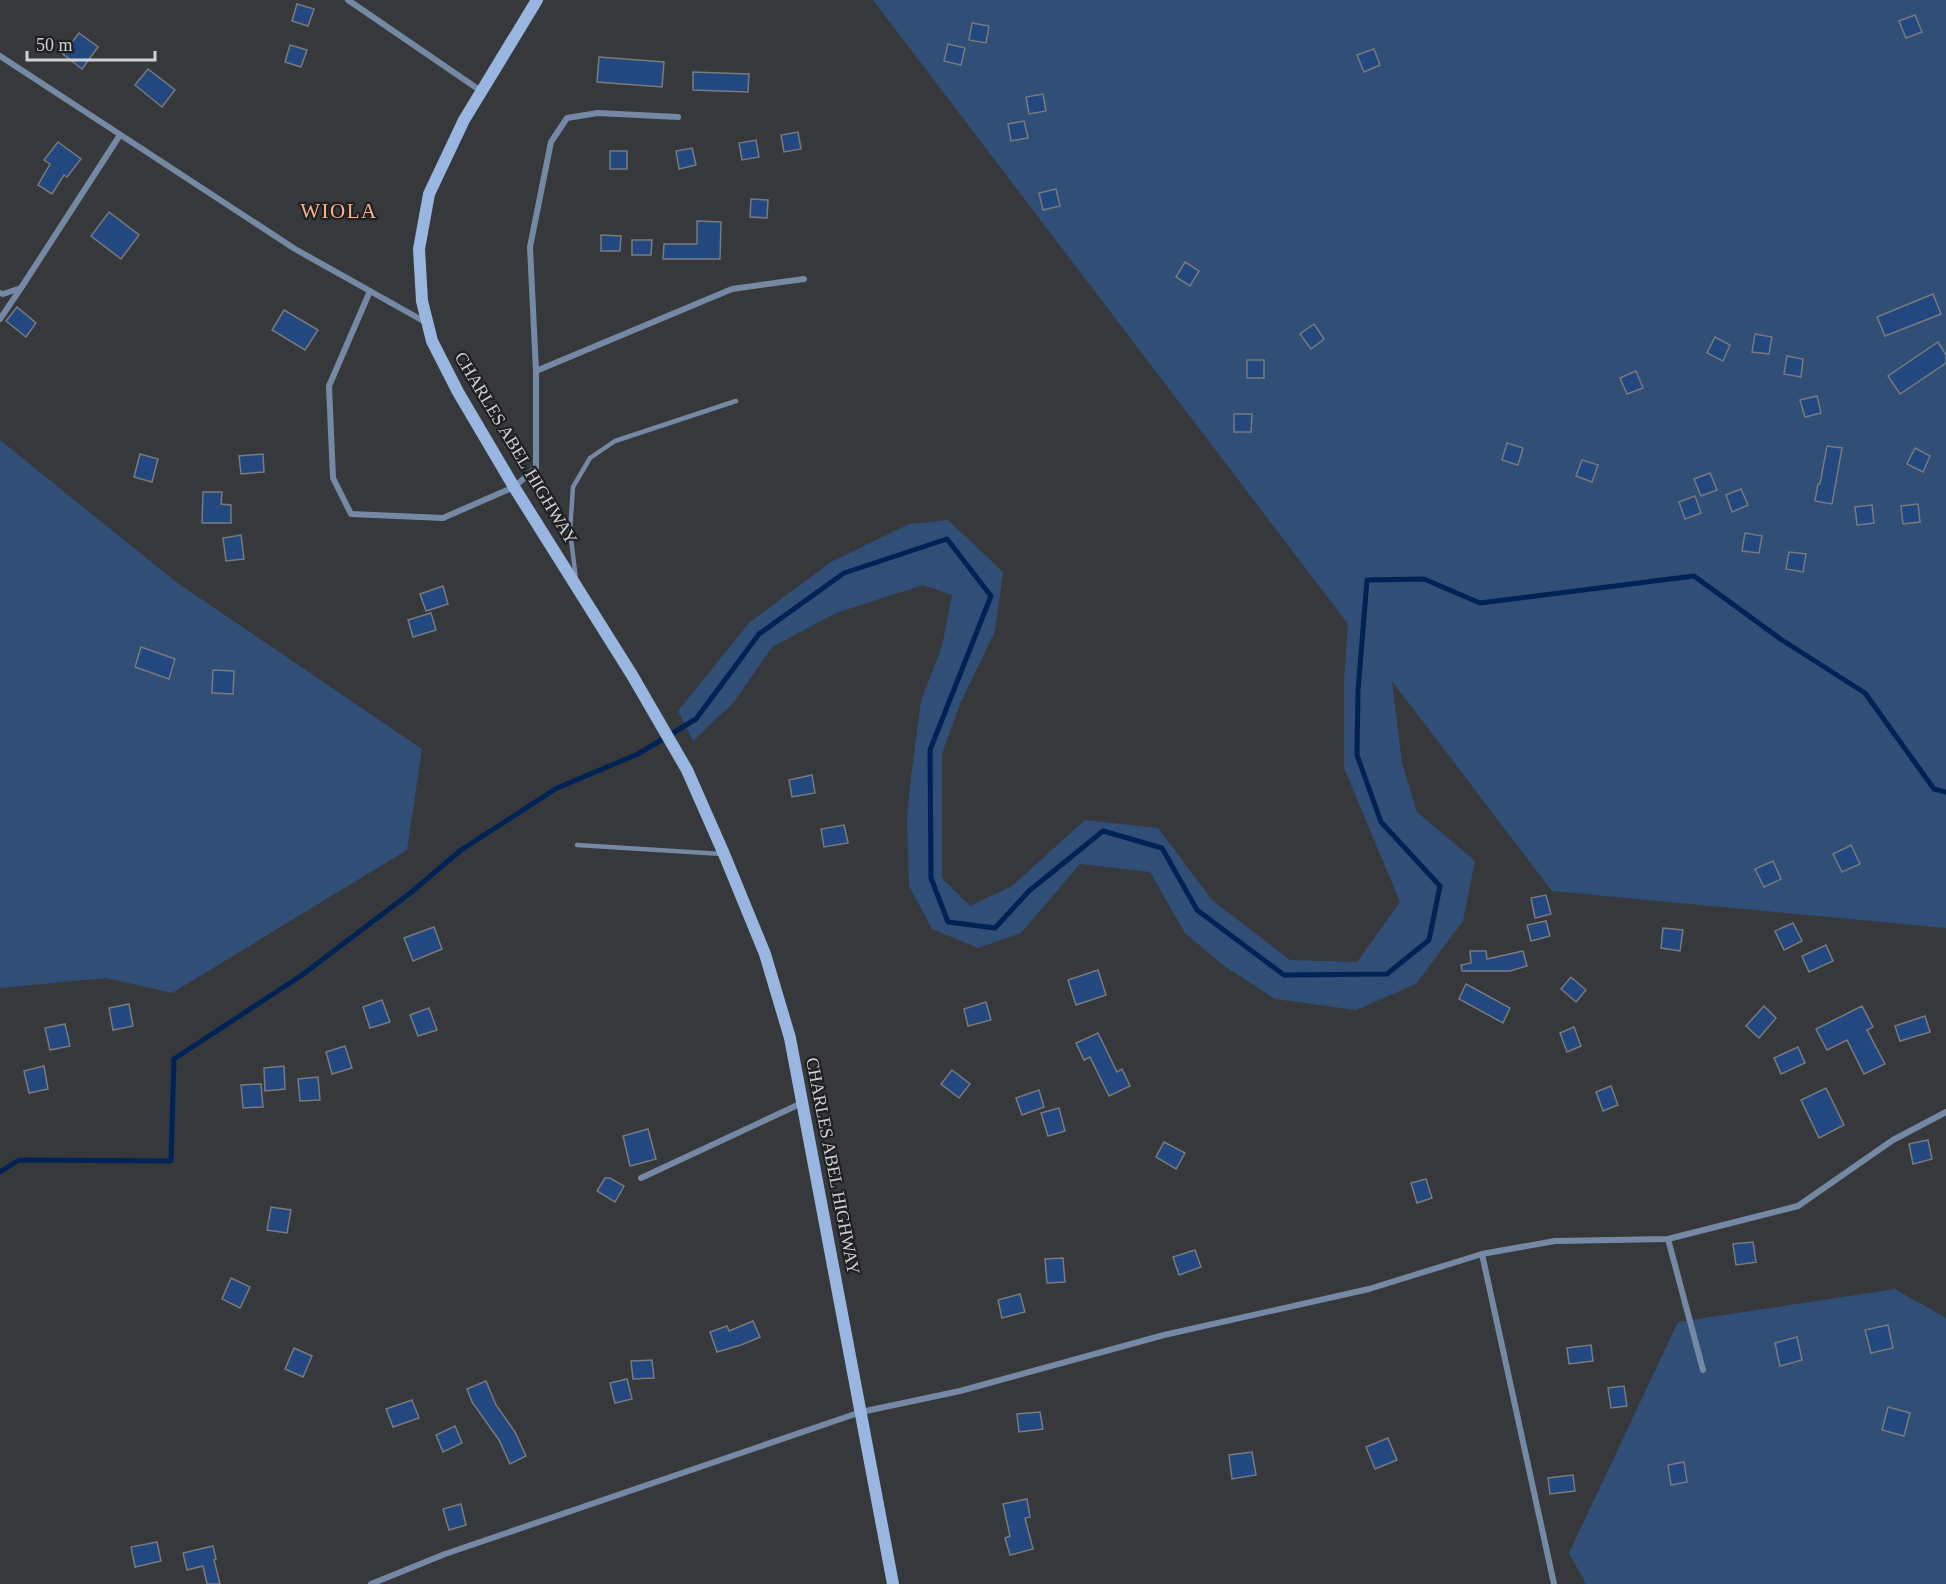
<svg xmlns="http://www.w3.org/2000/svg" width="1946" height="1584" font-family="Georgia,serif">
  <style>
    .green { fill: #314e77 }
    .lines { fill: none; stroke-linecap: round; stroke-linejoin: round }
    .stream { stroke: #025; stroke-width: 5 }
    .building { fill: #22487f; stroke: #787a7e; stroke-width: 1.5 }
    .service { stroke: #7689a4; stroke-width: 4.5 }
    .minor { stroke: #7689a4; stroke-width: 6 }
    .secondary { stroke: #99b6e1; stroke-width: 12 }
    .labels { text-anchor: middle; stroke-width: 4.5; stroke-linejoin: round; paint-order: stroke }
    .street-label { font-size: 18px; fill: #d0d1d3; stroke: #1e1f21 }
    .quarter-label { font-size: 21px; letter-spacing: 1.5px; fill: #fbb28c; stroke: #1e1f21 }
  </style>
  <rect width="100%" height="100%" fill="#36383b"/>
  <g class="green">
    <polygon points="873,0 1946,0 1946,928 1552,891 1392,681 1402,763 1417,812 1475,861 1463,921 1416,984 1356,1010 1275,999 1223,965 1185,933 1150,872 1080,864 1021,933 978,948 932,929 909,886 907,818 911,776 921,701 942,646 952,595 923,585 836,613 772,647 734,702 693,741 678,711 749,623 831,562 909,524 948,520 1003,572 995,631 960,704 942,754 942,878 970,906 1012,886 1085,820 1158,828 1212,900 1290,960 1357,962 1400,902 1344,768 1344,680 1348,624"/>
    <polygon points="0,440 176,582 422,749 407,850 172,993 106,978 0,988"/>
    <polygon points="1895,1289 1946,1318 1946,1584 1586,1584 1569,1553 1678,1322"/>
  </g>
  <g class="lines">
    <polyline class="stream" points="0,1172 19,1160 171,1161 174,1059 302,975 409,894 461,850 557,788 638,754 696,719 759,634 844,573 947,539 991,596 930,750 931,878 948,922 995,928 1029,891 1103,831 1162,848 1197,910 1284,975 1387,974 1429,940 1440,886 1381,822 1357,755 1358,691 1367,580 1424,579 1480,603 1694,576 1782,640 1865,693 1934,789 1946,792"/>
  </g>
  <g class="building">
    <polygon points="297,4 314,9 308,26 292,21"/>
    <polygon points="1915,15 1922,32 1906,38 1899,21"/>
    <polygon points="972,23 989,26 986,43 969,40"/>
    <polygon points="79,33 98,47 82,69 63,54"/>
    <polygon points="948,44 965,48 961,65 944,61"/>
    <polygon points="290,45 307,50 301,67 285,62"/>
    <polygon points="1374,49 1380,65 1364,72 1357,55"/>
    <polygon points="599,57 664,62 662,87 597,82"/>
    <polygon points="148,69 175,90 162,107 135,85"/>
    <polygon points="693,72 749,74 748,92 693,90"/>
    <polygon points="1043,94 1046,111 1029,114 1026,97"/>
    <polygon points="1024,121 1028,138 1011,141 1008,124"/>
    <polygon points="798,132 801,149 784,152 781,135"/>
    <polygon points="756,140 759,157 742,160 739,143"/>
    <polygon points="58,142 81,159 67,177 64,175 52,194 38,185 50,164 44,160"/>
    <polygon points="692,148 696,165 679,169 676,151"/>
    <rect x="610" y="151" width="17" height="18"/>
    <polygon points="1056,189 1060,206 1043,210 1039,193"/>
    <polygon points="751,199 768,200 767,218 750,217"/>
    <polygon points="109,212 139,235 121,259 91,236"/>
    <polygon points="697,221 721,222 720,259 663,259 664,244 697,244"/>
    <polygon points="601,235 621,236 620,251 601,251"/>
    <polygon points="632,240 652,240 651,255 632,255"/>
    <polygon points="1185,262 1199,271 1190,286 1176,277"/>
    <polygon points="1933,294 1941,314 1885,336 1877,317"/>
    <polygon points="17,307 36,323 26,337 6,321"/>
    <polygon points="284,310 318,330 305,350 272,330"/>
    <polygon points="1314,324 1324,339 1311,349 1300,334"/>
    <polygon points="1755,334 1772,337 1769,354 1752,352"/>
    <polygon points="1715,337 1730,345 1723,361 1707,353"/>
    <polygon points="1938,342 1946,355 1946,363 1900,394 1888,376"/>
    <polygon points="1787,356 1803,359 1801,377 1784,374"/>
    <rect x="1247" y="360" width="17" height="18"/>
    <polygon points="1636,371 1643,388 1627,394 1620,378"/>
    <polygon points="1817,396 1821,413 1805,417 1800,400"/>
    <polygon points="1234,414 1252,414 1251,432 1234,432"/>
    <polygon points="1507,443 1523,448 1518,465 1502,460"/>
    <polygon points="1827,446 1842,448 1832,504 1815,501 1818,484 1820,484"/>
    <polygon points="1915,448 1930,456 1923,472 1907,464"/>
    <polygon points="140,454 158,459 152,482 134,477"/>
    <polygon points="263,454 264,472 241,474 239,456"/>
    <polygon points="1582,460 1598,465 1592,482 1576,476"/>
    <polygon points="1710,473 1717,490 1701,496 1694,479"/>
    <polygon points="1741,489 1748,505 1732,512 1726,495"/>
    <polygon points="203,492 222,492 221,504 231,505 231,523 202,523"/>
    <polygon points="1695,496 1701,513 1685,519 1679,502"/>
    <polygon points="1918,504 1920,522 1903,524 1901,506"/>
    <polygon points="1872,505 1874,523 1857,525 1855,507"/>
    <polygon points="1745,533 1762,536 1759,553 1742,551"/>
    <polygon points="241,535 244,559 226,561 223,538"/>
    <polygon points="1789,552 1806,554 1803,572 1786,569"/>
    <polygon points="443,586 448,604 426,611 420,594"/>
    <polygon points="431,613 436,630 413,637 408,620"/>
    <polygon points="141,647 175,659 169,679 135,667"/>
    <polygon points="213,670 234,671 233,694 212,693"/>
    <polygon points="812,775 815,793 792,797 789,780"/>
    <polygon points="844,825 848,843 824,847 821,829"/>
    <polygon points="1851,845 1860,864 1842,872 1833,854"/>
    <polygon points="1773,861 1781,879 1764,887 1755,869"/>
    <polygon points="1546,895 1551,914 1535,918 1531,898"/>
    <polygon points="1546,921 1550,936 1531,941 1527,925"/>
    <polygon points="1793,923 1802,941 1784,950 1775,931"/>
    <polygon points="434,927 442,949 413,961 404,938"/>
    <polygon points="1663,928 1683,930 1680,951 1661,948"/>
    <polygon points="1826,945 1833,961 1809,972 1802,956"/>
    <polygon points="1470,951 1486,951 1487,959 1523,951 1527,966 1510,971 1462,971 1461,965 1471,963"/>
    <polygon points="1098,970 1106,995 1076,1005 1068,980"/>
    <polygon points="1571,977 1586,990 1576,1002 1561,989"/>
    <polygon points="1466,984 1510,1008 1503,1023 1459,999"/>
    <polygon points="382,1000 390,1022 370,1028 363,1007"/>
    <polygon points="986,1002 991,1020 968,1026 964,1009"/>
    <polygon points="129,1004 133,1026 113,1030 109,1008"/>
    <polygon points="1764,1006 1776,1018 1759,1038 1746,1026"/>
    <polygon points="1862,1006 1873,1027 1867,1030 1885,1064 1864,1074 1847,1040 1827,1050 1816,1029"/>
    <polygon points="429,1008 437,1030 418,1036 410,1015"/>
    <polygon points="1925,1016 1930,1032 1900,1041 1895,1026"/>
    <polygon points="65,1024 70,1046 50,1050 45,1028"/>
    <polygon points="1574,1027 1581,1046 1567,1052 1560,1033"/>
    <polygon points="1098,1033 1117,1072 1122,1069 1130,1086 1109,1096 1090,1057 1084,1060 1076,1043"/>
    <polygon points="345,1046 352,1068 332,1074 326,1052"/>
    <polygon points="1798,1047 1805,1063 1781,1074 1774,1058"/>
    <polygon points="44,1066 48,1089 29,1093 24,1071"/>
    <polygon points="284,1066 285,1089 265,1091 264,1068"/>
    <polygon points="952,1070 970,1084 959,1098 941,1084"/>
    <polygon points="318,1077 320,1100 300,1101 298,1079"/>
    <polygon points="261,1084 263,1107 243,1108 241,1085"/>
    <polygon points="1611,1086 1618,1105 1603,1111 1596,1092"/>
    <polygon points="1826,1088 1844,1125 1819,1138 1801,1100"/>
    <polygon points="1039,1090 1044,1107 1022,1115 1016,1098"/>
    <polygon points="1059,1108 1065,1131 1048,1136 1041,1113"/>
    <polygon points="648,1129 656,1159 630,1166 623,1136"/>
    <polygon points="1928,1140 1932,1159 1913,1164 1909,1144"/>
    <polygon points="1164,1142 1185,1153 1176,1169 1156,1157"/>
    <polygon points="605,1178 610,1178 624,1186 615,1202 597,1191"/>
    <polygon points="1426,1179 1432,1198 1417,1203 1411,1183"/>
    <polygon points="271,1207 291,1210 287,1233 267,1230"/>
    <polygon points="1753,1242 1756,1262 1736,1265 1733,1244"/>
    <polygon points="1195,1250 1201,1267 1179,1275 1173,1257"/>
    <polygon points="1063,1258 1065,1282 1047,1283 1045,1259"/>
    <polygon points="231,1278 250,1287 240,1308 222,1299"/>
    <polygon points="1020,1294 1025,1312 1002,1318 998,1300"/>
    <polygon points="753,1321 760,1337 741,1345 717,1352 710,1332 727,1326 729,1331"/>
    <polygon points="1888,1325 1893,1348 1871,1353 1865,1330"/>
    <polygon points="1797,1337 1802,1360 1780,1366 1775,1343"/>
    <polygon points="1591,1345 1593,1361 1569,1364 1567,1348"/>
    <polygon points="294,1348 312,1356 303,1377 285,1369"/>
    <polygon points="652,1360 654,1378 633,1379 631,1361"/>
    <polygon points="627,1379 632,1399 615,1403 610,1383"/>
    <polygon points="486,1381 496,1405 515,1432 526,1456 510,1464 499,1440 472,1402 467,1389"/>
    <polygon points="1624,1386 1627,1406 1611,1408 1608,1388"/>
    <polygon points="412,1400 419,1418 393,1427 386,1409"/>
    <polygon points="1888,1407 1910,1413 1904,1436 1882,1430"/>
    <polygon points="1040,1412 1043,1429 1019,1432 1017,1414"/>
    <polygon points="455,1426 462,1443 443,1452 436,1435"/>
    <polygon points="1388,1438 1397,1460 1375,1469 1366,1447"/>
    <polygon points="1252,1452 1256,1475 1232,1479 1229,1455"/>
    <polygon points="1684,1462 1687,1482 1671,1485 1668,1465"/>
    <polygon points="1573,1475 1575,1491 1550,1494 1548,1478"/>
    <polygon points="1027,1499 1030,1517 1025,1518 1033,1549 1010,1555 1005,1538 1010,1536 1003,1504"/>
    <polygon points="461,1504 466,1525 449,1530 443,1509"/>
    <polygon points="157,1542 161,1561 135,1567 131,1547"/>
    <polygon points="213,1546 216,1559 214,1560 220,1584 207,1584 203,1566 187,1570 183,1553"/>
  </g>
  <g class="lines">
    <g class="service">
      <polyline points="576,579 570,531 573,487 590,458 615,441 736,401"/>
      <polyline points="577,845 722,854"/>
    </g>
    <g class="minor">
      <polyline points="348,0 481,91"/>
      <polyline points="0,56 295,249 427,323"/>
      <polyline points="370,291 329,386 333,478 351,514 443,518 514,487 536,468 536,371 732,289 804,279"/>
      <polyline points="0,293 3,294 21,288 120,135"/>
      <polyline points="0,319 21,288"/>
      <polyline points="536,371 530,247 551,142 567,118 598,113 678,117"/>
      <polyline points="641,1178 802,1103"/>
      <polyline points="1668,1239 1703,1370"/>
      <polyline points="1482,1254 1554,1584"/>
      <polyline points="371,1584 445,1554 861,1412 960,1391 1164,1335 1369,1289 1482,1254 1555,1241 1668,1239 1798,1206 1893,1140 1946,1112"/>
    </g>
    <polyline class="secondary" points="537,0 464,120 429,194 419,249 422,301 432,341 458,392 514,487 632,675 687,770 724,854 765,954 790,1038 893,1584"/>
  </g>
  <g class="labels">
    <g class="street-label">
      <text transform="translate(516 448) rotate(59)" y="6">CHARLES ABEL HIGHWAY</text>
      <text transform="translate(833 1166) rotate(79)" y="6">CHARLES ABEL HIGHWAY</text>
    </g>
    <g class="quarter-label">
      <text x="339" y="218">WIOLA</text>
    </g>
  </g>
  <path d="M27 51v9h128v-9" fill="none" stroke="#d0d1d3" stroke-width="3"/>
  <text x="36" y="51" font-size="18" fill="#d0d1d3" stroke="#1e1f21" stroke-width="4.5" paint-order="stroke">50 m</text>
</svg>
